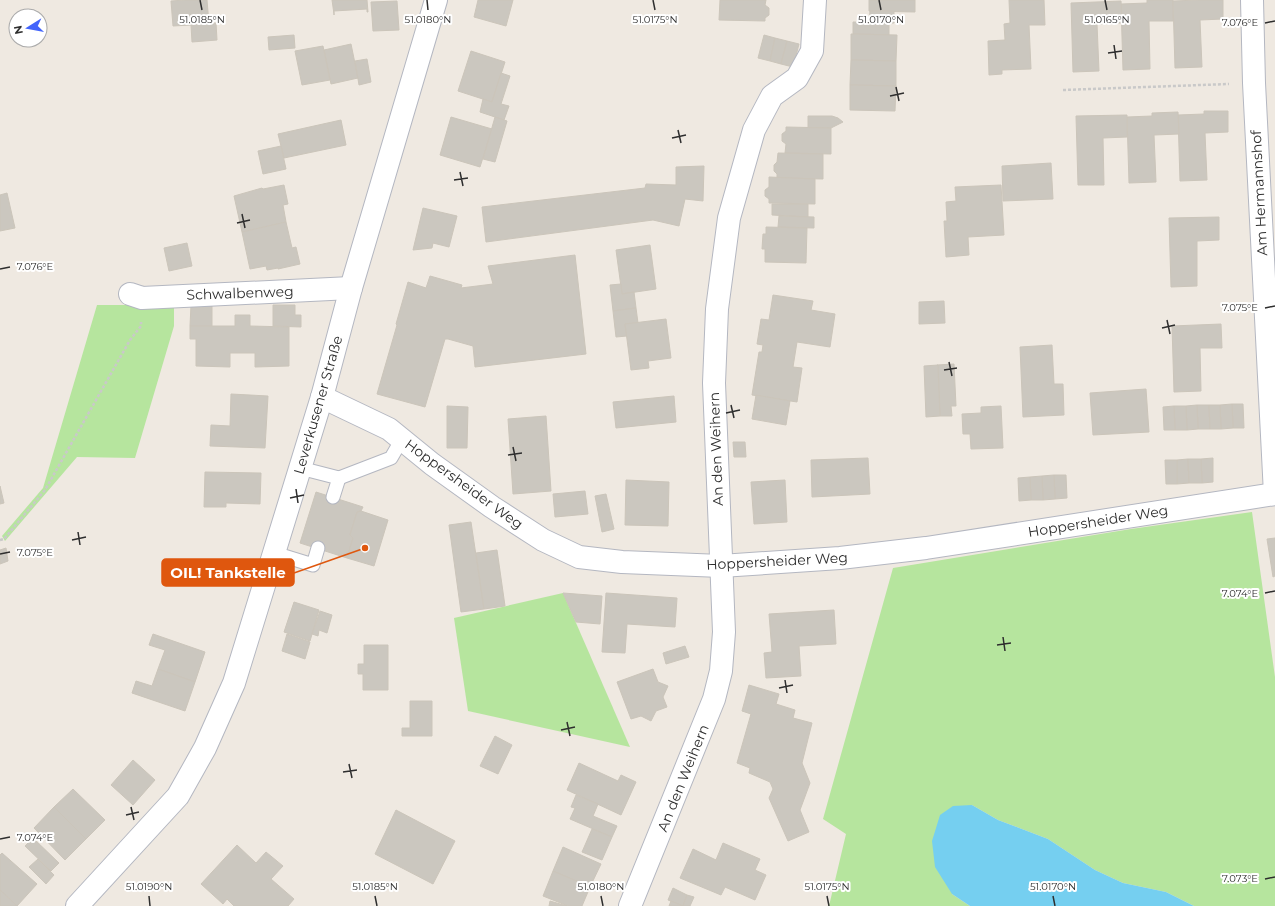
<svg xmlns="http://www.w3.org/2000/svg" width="1275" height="906" font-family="Montserrat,sans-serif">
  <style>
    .green { fill: #b6e59e }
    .water { fill: #75cff0 }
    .building { fill: #cbc7bf; stroke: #cbc5ba }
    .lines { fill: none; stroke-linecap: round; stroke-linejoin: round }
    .lane-casing { stroke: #b4b7c1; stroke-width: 15 }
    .street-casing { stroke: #b4b7c1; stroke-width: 24 }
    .secondary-casing { stroke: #b4b7c1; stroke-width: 24 }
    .path { stroke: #c9c9c9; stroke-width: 2.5; stroke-dasharray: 3 2; stroke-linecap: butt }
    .lane { stroke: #fff; stroke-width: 13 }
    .street { stroke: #fff; stroke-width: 22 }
    .secondary { stroke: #fff; stroke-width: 22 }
    .ticks { fill: none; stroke: #2e2e2e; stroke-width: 1.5 }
    .labels { text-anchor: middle; stroke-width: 4; stroke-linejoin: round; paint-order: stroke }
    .street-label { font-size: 14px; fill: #2e2e2e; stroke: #fff }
    .ticks-label { font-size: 10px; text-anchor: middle; fill: #2e2e2e; stroke: #fff; stroke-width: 4; stroke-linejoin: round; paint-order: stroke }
    .leader { fill: none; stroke: #df570e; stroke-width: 1.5 }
    .callout-dot { fill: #df570e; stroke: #fff; stroke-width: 1.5 }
    .callout { fill: #df570e; stroke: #df570e; stroke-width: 1.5 }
    .callout-label { font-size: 15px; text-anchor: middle; font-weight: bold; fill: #fff }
  </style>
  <rect width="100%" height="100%" fill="#efe9e1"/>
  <g class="green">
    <polygon points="97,305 174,305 174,326 135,458 77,457 5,541 2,536 43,488"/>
    <polygon points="1252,512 1275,677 1275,906 1194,906 1166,892 1123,883 1095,870 1048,839 998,820 972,805 952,894 970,906 829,906 846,834 823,819 893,568 1131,529"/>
    <polygon points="563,593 630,747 468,711 454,618"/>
  </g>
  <polygon class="water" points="972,805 998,820 1048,839 1095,870 1123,883 1166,892 1194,906 970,906 952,894 935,867 932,841 940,815 953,806"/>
  <g class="building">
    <polygon points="185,0 207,0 209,24 173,26 171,1"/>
    <polygon points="332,0 367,0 368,12 367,12 367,9 334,11 334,15 334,14"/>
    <polygon points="478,0 513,0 506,26 474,17"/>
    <polygon points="720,0 766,0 765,5 769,8 769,15 765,18 765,21 719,20"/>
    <polygon points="869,0 915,0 915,12 869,11"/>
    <polygon points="1009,0 1044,0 1045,25 1029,25 1031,69 1002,70 1002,74 989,75 988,41 1005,40 1004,24 1010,23"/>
    <polygon points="1147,0 1173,0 1173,21 1149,21 1150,69 1123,70 1121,4 1147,3"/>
    <polygon points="1198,0 1223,0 1223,19 1200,20 1202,67 1175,68 1173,1"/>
    <polygon points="397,1 399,30 373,31 371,2"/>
    <polygon points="1121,1 1122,23 1097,24 1099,71 1073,72 1071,3"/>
    <polygon points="870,11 894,11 894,23 869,23"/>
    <polygon points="853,22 889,23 889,35 853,34"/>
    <polygon points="216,23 217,40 192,42 191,25"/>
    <polygon points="851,34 897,35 896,61 851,60"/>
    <polygon points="294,35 295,48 269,50 268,37"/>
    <polygon points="764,35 775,38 770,61 758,58"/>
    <polygon points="775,38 787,41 781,64 770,61"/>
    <polygon points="787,41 799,44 793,67 781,64"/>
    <polygon points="351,44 358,78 331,84 324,50"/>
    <polygon points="323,46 330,80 302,85 295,51"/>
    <polygon points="471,51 505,62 492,102 458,91"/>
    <polygon points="367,59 371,82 359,85 355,61"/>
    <polygon points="851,60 896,61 896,86 850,85"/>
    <polygon points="501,73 510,76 501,104 509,106 504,120 480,112 483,99 492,102"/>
    <polygon points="850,85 896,86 895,111 850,110"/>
    <polygon points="1204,111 1228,111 1228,132 1205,133 1207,180 1180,181 1178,115 1204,114"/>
    <polygon points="1178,112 1179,134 1154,135 1156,182 1129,183 1127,117 1152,116 1152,113"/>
    <polygon points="1127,115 1127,137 1103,138 1104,185 1078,185 1076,116"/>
    <polygon points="808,116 832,116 838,118 843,122 831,128 808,128"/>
    <polygon points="451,117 492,129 480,167 440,155"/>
    <polygon points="495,117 507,121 495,162 483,159"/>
    <polygon points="341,120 346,145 284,158 278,134"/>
    <polygon points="786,127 831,128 831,154 785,153 786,144 782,141 782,134 786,131"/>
    <polygon points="281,146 286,169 263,174 258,151"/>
    <polygon points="778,153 823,154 823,179 777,178 777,174 774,171 774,165 777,162"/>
    <polygon points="1051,163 1053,199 1003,201 1002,166"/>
    <polygon points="704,166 703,201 685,199 679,226 653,220 486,242 482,207 645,188 646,184 676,185 676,167"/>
    <polygon points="769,177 815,179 815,204 769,203 769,199 765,196 765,190 769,187"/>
    <polygon points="284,185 288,204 283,205 286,222 242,232 234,196 262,188 263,189"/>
    <polygon points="1001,185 1004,235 968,237 969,255 946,257 944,221 947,221 946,202 956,201 955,187"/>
    <polygon points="7,193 15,228 0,231 0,195"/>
    <polygon points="772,204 808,204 808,217 772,215"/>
    <polygon points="423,208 457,216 449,247 433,243 432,248 413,250"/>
    <polygon points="779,216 814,217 814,228 778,227"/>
    <polygon points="1219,217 1219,240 1197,241 1197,286 1171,287 1169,218"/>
    <polygon points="286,222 292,248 296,247 300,264 278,269 278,268 267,270 266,266 250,269 242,232"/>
    <polygon points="766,227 807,228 806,263 765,262 765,249 762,249 763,234 766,234"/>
    <polygon points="187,243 192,266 169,271 164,248"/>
    <polygon points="650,245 656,289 622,294 616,250"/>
    <polygon points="575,255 586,354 475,367 473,346 448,339 445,339 425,407 377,394 397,325 396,324 408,282 426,288 430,276 462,285 461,288 493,284 488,266"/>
    <polygon points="621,284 622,294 634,292 636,308 613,311 610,285"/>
    <polygon points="773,295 813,301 811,310 835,314 830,347 797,342 793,367 802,368 797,402 752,395 759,352 762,352 763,345 757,344 761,319 769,320"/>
    <polygon points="944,301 945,323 919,324 919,302"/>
    <polygon points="191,305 212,305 212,326 190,326"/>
    <polygon points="273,305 295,305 295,315 301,315 301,327 273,326"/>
    <polygon points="636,308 638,323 625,324 627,336 616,337 613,311"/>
    <polygon points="235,315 250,315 250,326 289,327 289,366 255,367 255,353 230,353 230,367 196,366 196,339 190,339 190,326 235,326"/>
    <polygon points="666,319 671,358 648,361 649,368 631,370 625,324"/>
    <polygon points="1221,324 1222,348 1200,348 1201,391 1174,392 1172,326"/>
    <polygon points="1052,345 1054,384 1063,384 1064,415 1023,417 1020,347"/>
    <polygon points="954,364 956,406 951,406 952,416 940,416 937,365"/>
    <polygon points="938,365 940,416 926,417 924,366"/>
    <polygon points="1146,389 1149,432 1093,435 1090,393"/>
    <polygon points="231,394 268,396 265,448 210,446 211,425 230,426"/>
    <polygon points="756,395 790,401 786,425 752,419"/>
    <polygon points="674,396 676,422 616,428 613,402"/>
    <polygon points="1232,404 1243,404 1244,428 1233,428"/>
    <polygon points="1232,404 1233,428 1221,429 1220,405"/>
    <polygon points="1197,405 1209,405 1210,429 1198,429"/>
    <polygon points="1197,405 1198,429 1187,430 1186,406"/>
    <polygon points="1209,405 1220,405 1221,429 1210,429"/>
    <polygon points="447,406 468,407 467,448 447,448"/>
    <polygon points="1001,406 1003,448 971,449 970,434 963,434 962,414 981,413 981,407"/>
    <polygon points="1174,406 1186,406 1187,430 1175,430"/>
    <polygon points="1174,406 1175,430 1164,430 1163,407"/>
    <polygon points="546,416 551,491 513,494 508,419"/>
    <polygon points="733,442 745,442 746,457 734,457"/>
    <polygon points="868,458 870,494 812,497 811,460"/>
    <polygon points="1213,458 1213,482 1202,483 1201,459"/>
    <polygon points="1188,459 1189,483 1177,484 1177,460"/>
    <polygon points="1188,459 1201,459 1202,483 1189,483"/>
    <polygon points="1165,460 1177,460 1177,484 1166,484"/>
    <polygon points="205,472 261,473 260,504 226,503 226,507 204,507"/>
    <polygon points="1054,475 1066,475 1067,498 1055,499"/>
    <polygon points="1054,475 1055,499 1043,500 1042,476"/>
    <polygon points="1042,476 1043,500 1031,500 1030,477"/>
    <polygon points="1030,477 1031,500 1019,501 1018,478"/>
    <polygon points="626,480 669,482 668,526 625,525"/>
    <polygon points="785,480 787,522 754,524 751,482"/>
    <polygon points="0,486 4,503 0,504"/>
    <polygon points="585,491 588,514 555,517 553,494"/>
    <polygon points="316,492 363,507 361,511 357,512 350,535 353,538 347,558 300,543"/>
    <polygon points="606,494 614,529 602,532 595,496"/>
    <polygon points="361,511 388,520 374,566 347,558 353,538 350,535 357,512"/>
    <polygon points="471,522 484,609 461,612 449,525"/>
    <polygon points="1275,538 1275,576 1273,577 1267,539"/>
    <polygon points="6,548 8,561 0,564 0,550"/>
    <polygon points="497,550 505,606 484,609 476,553"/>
    <polygon points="563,593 602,596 600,624 576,622"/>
    <polygon points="606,593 677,598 675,627 627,624 625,653 602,652"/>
    <polygon points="294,602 319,610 310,641 284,632"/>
    <polygon points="834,610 836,644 799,646 801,676 766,678 764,653 772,652 769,614"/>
    <polygon points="320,611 332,615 327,633 319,630 318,636 312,634"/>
    <polygon points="153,634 205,652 195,682 158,669 165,650 149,645"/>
    <polygon points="287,634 310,642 305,659 282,651"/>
    <polygon points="364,645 388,645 388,690 363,690 363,674 358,674 358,664 364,664"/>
    <polygon points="685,646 689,657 666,664 663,653"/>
    <polygon points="158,669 195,682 185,711 132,693 136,681 152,686"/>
    <polygon points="653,669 658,682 668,686 663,697 667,707 656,711 651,721 641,716 631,719 617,682"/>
    <polygon points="749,685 779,694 776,704 795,710 793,718 812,723 802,763 810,783 800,810 809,832 788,841 769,798 773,789 770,782 749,773 750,768 737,763 751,714 742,711"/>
    <polygon points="410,701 432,701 432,736 402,736 402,728 410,728"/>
    <polygon points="495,736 512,745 498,774 480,766"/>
    <polygon points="133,760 155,780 133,805 111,785"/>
    <polygon points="579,763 618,781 621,775 636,782 621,815 567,790"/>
    <polygon points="73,789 105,820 86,839 54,807"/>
    <polygon points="576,795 598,804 593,816 617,826 612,837 570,819 575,808 571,807"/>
    <polygon points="54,807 86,839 65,860 34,828"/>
    <polygon points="396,810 455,841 433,884 375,854"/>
    <polygon points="592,829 612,837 602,860 582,852"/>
    <polygon points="33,838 59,863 51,871 25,846"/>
    <polygon points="723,843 760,859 755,870 766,875 755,900 725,887 721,895 680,878 693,849 716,860"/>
    <polygon points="237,845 256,863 266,852 283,866 271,879 294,899 288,906 234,906 227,899 223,904 201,884"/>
    <polygon points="563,847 601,864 590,887 553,871"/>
    <polygon points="2,853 37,884 17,906 0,890 0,855"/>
    <polygon points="38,859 54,875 46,884 29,867"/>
    <polygon points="553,871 590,887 582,906 568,906 543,896"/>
    <polygon points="673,888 687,895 683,906 668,900"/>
    <polygon points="0,890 17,906 0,906"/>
    <polygon points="687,895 694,897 690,906 683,906"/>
    <polygon points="550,901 567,906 549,906"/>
    <polygon points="671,901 683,906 684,906 669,906"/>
  </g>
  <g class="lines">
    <defs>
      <g id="lane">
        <polyline points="300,468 339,478 333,497"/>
        <polyline points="339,478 391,458 402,439"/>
        <polyline points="274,553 313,565 318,548"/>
      </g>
      <g id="street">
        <polyline points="1252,0 1254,83 1275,494"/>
        <polyline points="130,294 142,298 351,288"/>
        <polyline points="322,397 389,429 432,464 492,507 543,540 579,557 622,562 721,566 840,558 926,548 1275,494"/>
        <polyline points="630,906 714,699 721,671 724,632 714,383 717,309 729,218 754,130 772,96 797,78 812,51 815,0"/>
      </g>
      <polyline id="secondary" points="77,906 178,796 205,748 234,683 322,397 351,288 436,0"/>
    </defs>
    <use href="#lane" class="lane-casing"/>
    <use href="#street" class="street-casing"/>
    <use href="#secondary" class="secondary-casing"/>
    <g class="path">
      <polyline points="1063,90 1229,84"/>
      <polyline points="0,540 4,539 45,490 130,340 141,326 141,322"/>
    </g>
    <use href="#lane" class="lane"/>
    <use href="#street" class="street"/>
    <use href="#secondary" class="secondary"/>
  </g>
  <path class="ticks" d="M 200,0 L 202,10M 427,0 L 428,10M 653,0 L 655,10M 879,0 L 881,10M 1105,0 L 1107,10M 1265,23 L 1275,21M 1114,45 L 1116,59M 1108,53 L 1122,51M 896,87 L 899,101M 890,96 L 904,93M 678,130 L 681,143M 672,138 L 686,135M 460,172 L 463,186M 454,180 L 468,178M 242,214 L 245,228M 237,223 L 250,220M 0,269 L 10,267M 1265,308 L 1275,306M 1167,320 L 1170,334M 1162,328 L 1175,325M 949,362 L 952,376M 944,370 L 957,368M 731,405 L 734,418M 726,413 L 740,410M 513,447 L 516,461M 508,455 L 522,453M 296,489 L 298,503M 290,498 L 304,495M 78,532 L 80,545M 72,540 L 86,537M 0,554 L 10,552M 1265,593 L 1275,591M 1003,637 L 1005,651M 997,645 L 1011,643M 785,680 L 787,693M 779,688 L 793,685M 567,722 L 570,736M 561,730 L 575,727M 349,764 L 352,778M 343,772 L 357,770M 131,807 L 134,820M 126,815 L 139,812M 0,839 L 10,837M 1265,879 L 1275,877M 149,896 L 150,906M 375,896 L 377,906M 601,896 L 603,906M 827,896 L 829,906M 1053,896 L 1055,906"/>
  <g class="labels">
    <g class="street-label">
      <text transform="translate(1259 193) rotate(-93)" y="5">Am Hermannshof</text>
      <text transform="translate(240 293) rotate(-2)" y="5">Schwalbenweg</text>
      <text transform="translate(318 405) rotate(-74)" y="5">Leverkusener Straße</text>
      <text transform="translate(716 449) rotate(-92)" y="5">An den Weihern</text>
      <text transform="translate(464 484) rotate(36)" y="5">Hoppersheider Weg</text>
      <text transform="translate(1098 521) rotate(-9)" y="5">Hoppersheider Weg</text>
      <text transform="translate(777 561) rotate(-3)" y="5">Hoppersheider Weg</text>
      <text transform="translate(683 778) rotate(-68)" y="5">An den Weihern</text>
    </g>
  </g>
  <g class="ticks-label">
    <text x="202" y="23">51.0185°N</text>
    <text x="428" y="23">51.0180°N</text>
    <text x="655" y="23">51.0175°N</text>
    <text x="881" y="23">51.0170°N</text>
    <text x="1107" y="23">51.0165°N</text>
    <text x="1240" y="26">7.076°E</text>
    <text x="35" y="270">7.076°E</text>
    <text x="1240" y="311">7.075°E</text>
    <text x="35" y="556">7.075°E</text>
    <text x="1240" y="597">7.074°E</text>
    <text x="35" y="841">7.074°E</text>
    <text x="1240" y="882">7.073°E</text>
    <text x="149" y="890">51.0190°N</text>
    <text x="375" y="890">51.0185°N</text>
    <text x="601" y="890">51.0180°N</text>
    <text x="827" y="890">51.0175°N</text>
    <text x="1053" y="890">51.0170°N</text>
  </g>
  <path class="leader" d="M365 548L294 573"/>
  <circle class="callout-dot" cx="365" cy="548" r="4"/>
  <rect class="callout" x="162" y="559" width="132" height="27" rx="4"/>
  <g class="callout-label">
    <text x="228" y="578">OIL! Tankstelle</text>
  </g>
  <g transform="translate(28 28) rotate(259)"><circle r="19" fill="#ffffff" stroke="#ababab"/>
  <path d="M0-3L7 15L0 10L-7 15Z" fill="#4264fb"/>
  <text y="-6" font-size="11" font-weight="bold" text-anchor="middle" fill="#2e2e2e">N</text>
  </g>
</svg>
